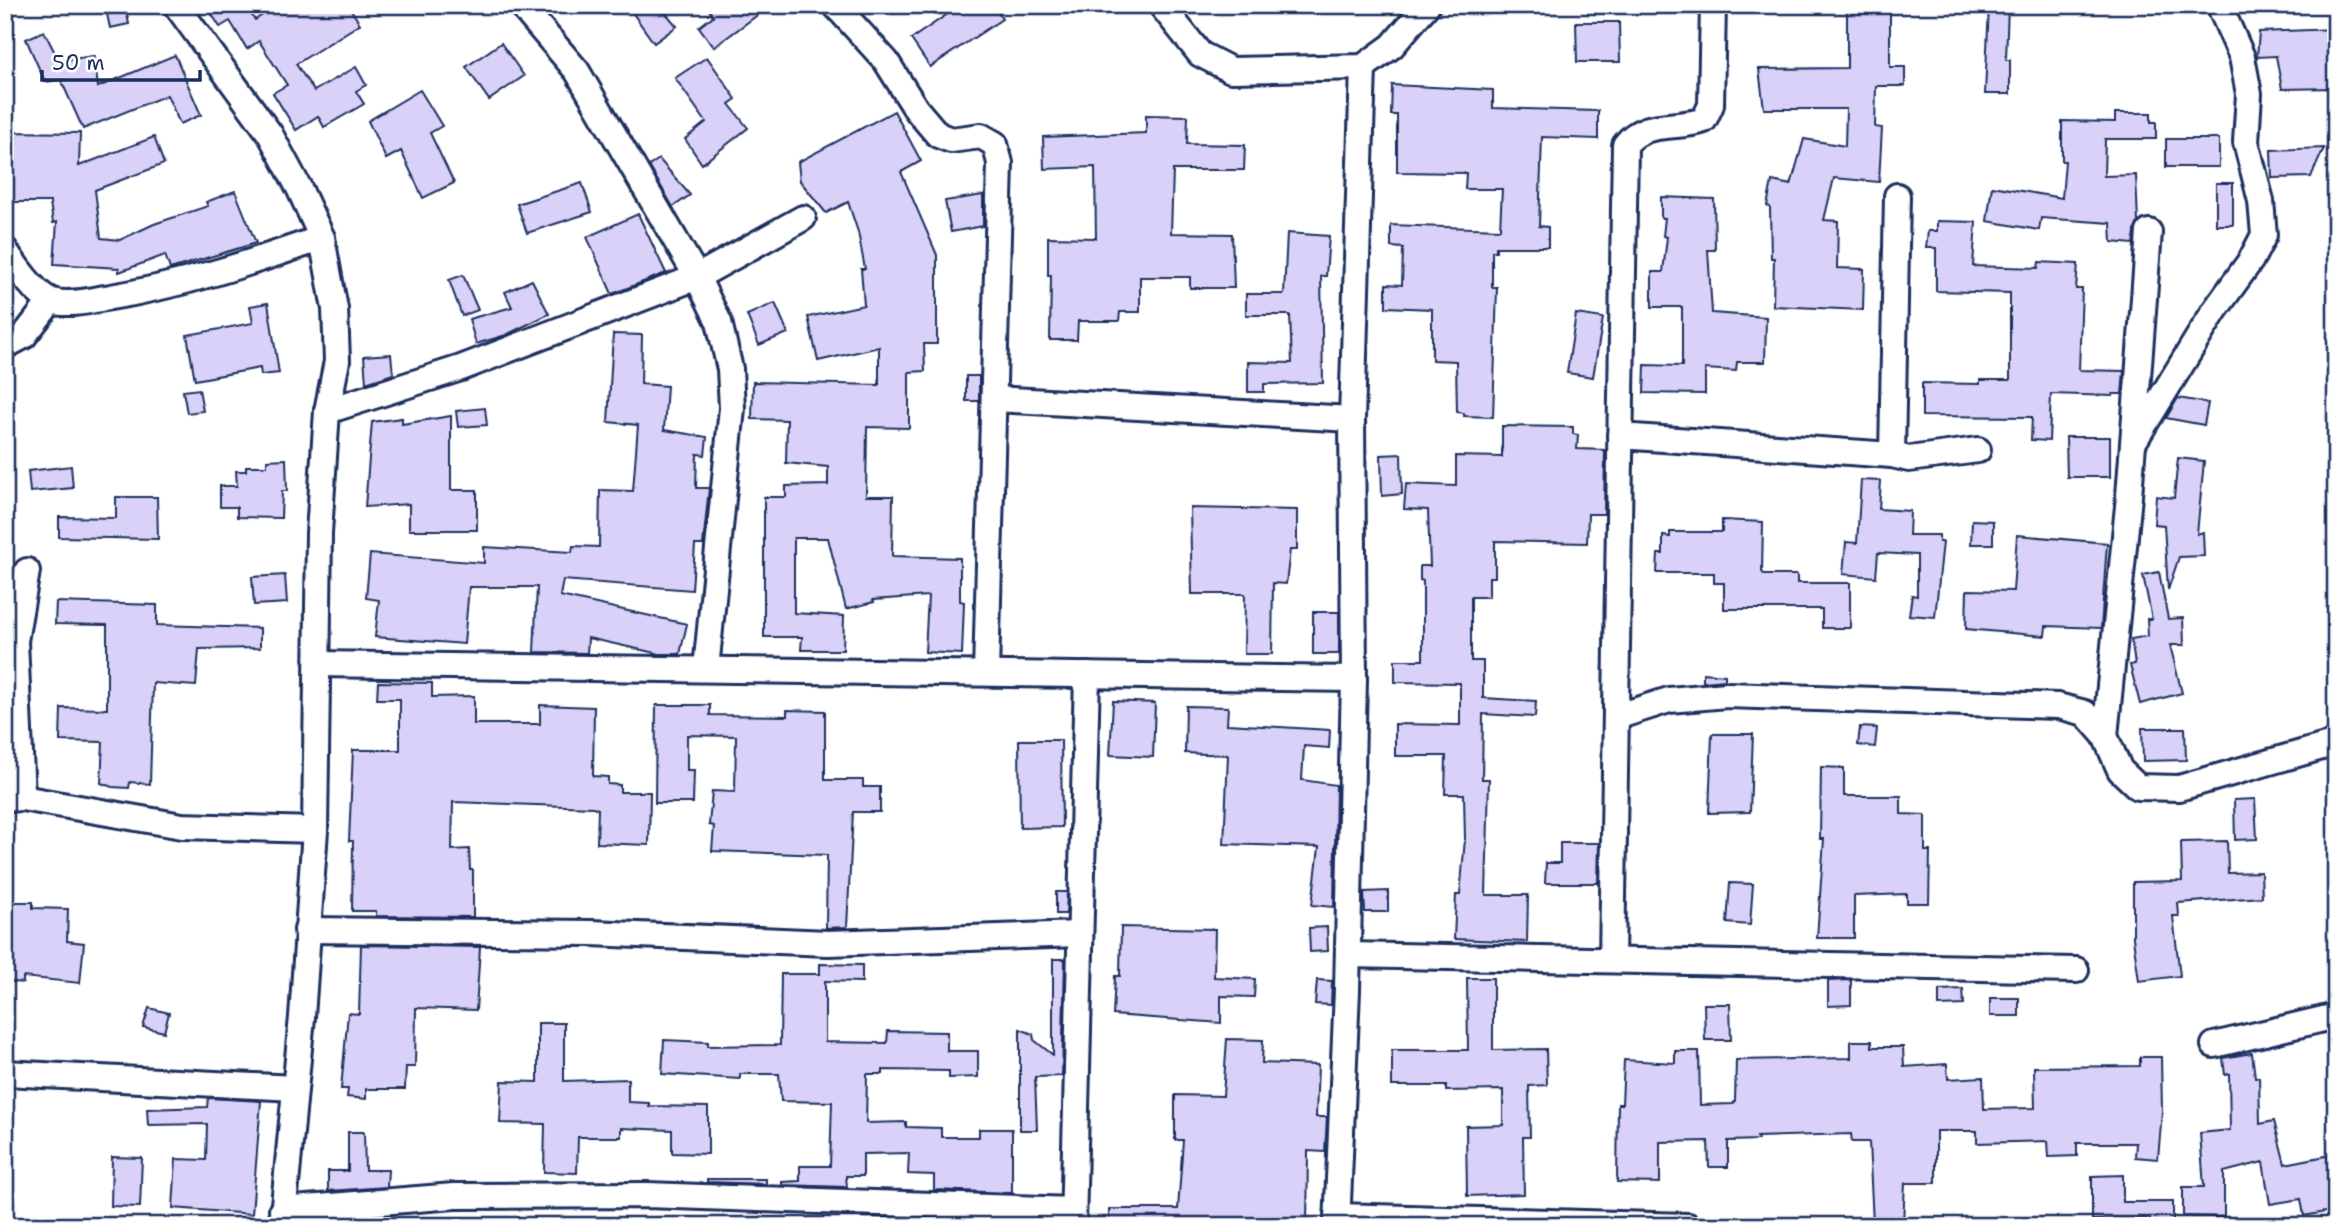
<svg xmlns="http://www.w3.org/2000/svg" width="2341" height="1231" font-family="'Shantell Sans',sans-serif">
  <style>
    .building { fill: #dad1f9; stroke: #1b2f5e; stroke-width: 2 }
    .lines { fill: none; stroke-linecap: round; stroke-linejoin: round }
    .minor-casing { stroke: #1b2f5e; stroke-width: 30 }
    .minor { stroke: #fff; stroke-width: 24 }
  </style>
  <rect width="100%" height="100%" fill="#fff"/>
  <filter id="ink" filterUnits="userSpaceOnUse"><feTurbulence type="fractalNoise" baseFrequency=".0143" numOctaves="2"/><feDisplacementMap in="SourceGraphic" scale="14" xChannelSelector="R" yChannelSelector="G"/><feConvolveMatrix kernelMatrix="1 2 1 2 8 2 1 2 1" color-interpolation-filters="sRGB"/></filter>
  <g filter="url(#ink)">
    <g class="building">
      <polygon points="105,5 125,5 129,24 110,28"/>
      <polygon points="206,5 255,5 248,10 255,20 278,5 348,5 360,24 296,64 314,91 356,67 366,85 356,91 364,104 324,127 318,116 296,130 273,93 287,85 259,41 247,49 230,21 220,27"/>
      <polygon points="627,5 659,5 677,26 654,43"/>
      <polygon points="706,5 771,5 714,47 699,27 713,16"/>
      <polygon points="961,5 993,5 1002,19 930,67 911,39"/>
      <polygon points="1989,5 2008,5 2006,60 2010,60 2010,94 1985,94"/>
      <polygon points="1847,11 1890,11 1890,67 1905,67 1905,86 1876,86 1875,127 1882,128 1879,182 1834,178 1824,220 1838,221 1837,268 1864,269 1863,310 1773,306 1774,258 1771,258 1770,207 1767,206 1772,181 1791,185 1804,139 1845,146 1846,109 1764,109 1759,69 1847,68"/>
      <polygon points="1576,22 1619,22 1620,62 1577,62"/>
      <polygon points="2336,29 2336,88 2282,89 2276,56 2257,57 2259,32"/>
      <polygon points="44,31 59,61 94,56 98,87 175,55 201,115 180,124 167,95 83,129 61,80 45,82 26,39"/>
      <polygon points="501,43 524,76 489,100 466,67"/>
      <polygon points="707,57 736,99 729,104 748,128 702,164 685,139 706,122 675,78"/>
      <polygon points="1392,85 1493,90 1493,108 1598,111 1598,139 1542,137 1539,226 1548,227 1548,247 1496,247 1496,251 1492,251 1492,287 1497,287 1493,417 1464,416 1464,413 1457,412 1456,361 1432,360 1432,309 1386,307 1386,284 1402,285 1403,248 1391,247 1391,225 1500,229 1502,189 1465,189 1466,173 1397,172 1397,115 1391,115"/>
      <polygon points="420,90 442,126 430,133 454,183 423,198 401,151 386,159 368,121"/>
      <polygon points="894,111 921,161 901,172 937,255 937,344 924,344 925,371 909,372 909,428 867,427 866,496 893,496 892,556 960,558 960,601 964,602 962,654 925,652 928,596 873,600 874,602 846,609 828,538 794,538 794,613 844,616 843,650 801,650 802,637 764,637 764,497 786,497 786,486 828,485 828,467 786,463 787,420 752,419 753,382 879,385 879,347 818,361 808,317 864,305 861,269 865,269 858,232 848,202 826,213 800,181 798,162"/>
      <polygon points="2115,113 2151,113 2151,122 2156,122 2156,139 2105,139 2104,176 2136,175 2138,222 2133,244 2112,242 2111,223 2041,218 2039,230 1987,221 1992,186 2062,198 2065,161 2062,161 2062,121 2115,122"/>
      <polygon points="1146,115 1188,116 1187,144 1245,145 1244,170 1173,170 1171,233 1232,234 1234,288 1190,288 1190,277 1140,277 1140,312 1120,312 1119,321 1078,321 1077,340 1050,340 1051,275 1048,275 1048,237 1096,238 1095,167 1044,169 1043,137 1146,133"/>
      <polygon points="5,132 80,133 79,166 154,137 164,164 95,190 101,238 120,240 154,224 208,206 206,202 235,191 256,243 170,269 165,255 119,272 119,268 54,264 57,222 53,223 50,202 5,202"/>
      <rect x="2166" y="139" width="53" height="28"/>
      <polygon points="2324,148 2311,177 2272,178 2271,150"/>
      <polygon points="659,159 690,195 673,207 649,166"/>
      <polygon points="582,183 592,212 527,233 517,204"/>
      <rect x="2216" y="183" width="17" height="42"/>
      <polygon points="983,195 983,226 951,232 945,201"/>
      <polygon points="1661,197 1714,199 1715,250 1708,250 1712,313 1766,317 1765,362 1737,362 1736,371 1705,369 1705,394 1644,393 1645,365 1682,366 1682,307 1652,307 1652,272 1663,272 1667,237 1663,236 1665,218 1661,218"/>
      <polygon points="638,214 666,273 612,294 587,237"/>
      <polygon points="1937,221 1976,222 1973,266 2038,268 2039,262 2078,264 2076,289 2082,289 2079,370 2124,371 2122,394 2113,394 2113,396 2051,394 2049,441 2031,440 2032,417 1922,416 1922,383 1980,384 1980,380 2010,380 2010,293 1936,291 1936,248 1926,248 1928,231 1937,231"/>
      <polygon points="1287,233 1329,236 1326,276 1321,276 1323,383 1264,384 1264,392 1248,392 1248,362 1292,363 1290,315 1246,315 1246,294 1284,294"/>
      <polygon points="463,275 478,310 462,316 449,280"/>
      <polygon points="532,280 549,314 506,335 476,344 469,319 512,307 505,292"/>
      <polygon points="268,303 279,373 261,375 260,368 195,380 187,335 253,323 250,306"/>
      <polygon points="775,303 788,333 759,345 747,315"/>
      <polygon points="1576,314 1603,318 1593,377 1567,373"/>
      <polygon points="613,334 642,335 641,384 667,386 664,430 707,437 705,455 697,454 696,488 709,488 703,545 695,545 692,590 563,580 560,596 687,624 680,654 660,654 588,638 587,653 534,652 537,587 469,587 464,644 375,637 379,600 366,598 370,554 484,563 484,547 572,552 573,546 599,547 600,490 633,491 638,425 608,422"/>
      <polygon points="391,354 393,374 366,383 364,356"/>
      <rect x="966" y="376" width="13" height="25"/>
      <polygon points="199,389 203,411 187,413 183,391"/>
      <polygon points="2178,398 2208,403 2204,425 2166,418"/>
      <polygon points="485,408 487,425 458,427 456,411"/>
      <polygon points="451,416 451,490 477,490 477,530 409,530 409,504 365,507 372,422 402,418 402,424"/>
      <polygon points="1502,426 1573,427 1573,434 1578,435 1577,449 1605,450 1604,514 1588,514 1587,543 1495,541 1495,577 1489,577 1489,597 1471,597 1471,661 1483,661 1483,698 1536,701 1535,717 1483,714 1482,779 1489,779 1486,895 1528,895 1527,942 1454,939 1456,895 1460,895 1465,839 1464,794 1445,794 1446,756 1395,756 1395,724 1460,725 1460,683 1395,682 1395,660 1423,660 1423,581 1420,580 1420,566 1430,566 1428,510 1404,509 1406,484 1456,486 1456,456 1502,457"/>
      <polygon points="2066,437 2110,437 2110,477 2067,477"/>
      <polygon points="1401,454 1402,494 1382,496 1381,455"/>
      <polygon points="2178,458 2204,461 2197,534 2203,532 2204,556 2179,557 2168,590 2164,525 2154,524 2156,496 2174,498"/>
      <polygon points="286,459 287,491 282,491 281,518 237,517 237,507 220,507 220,486 237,486 236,471 246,471 246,466 267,466 267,460"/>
      <polygon points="71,466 73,488 30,492 28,471"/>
      <polygon points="1861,480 1881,481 1879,509 1910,511 1909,535 1939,535 1939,542 1943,542 1935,617 1909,615 1912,595 1917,596 1917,555 1878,553 1876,577 1843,574 1846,542 1857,543"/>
      <polygon points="116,497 157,497 158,539 59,537 59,517 116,518"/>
      <polygon points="1190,508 1297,510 1297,550 1290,550 1286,584 1273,583 1272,654 1244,654 1245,594 1192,594"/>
      <polygon points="1722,520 1763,522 1762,572 1765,575 1797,575 1797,583 1850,583 1850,628 1822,628 1822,609 1724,609 1724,583 1714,583 1714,573 1657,573 1658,554 1663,554 1663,536 1670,537 1670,532 1722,532"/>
      <polygon points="1972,520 1993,521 1993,544 1971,544"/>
      <polygon points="2017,535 2107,543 2101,628 2046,626 2045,636 1966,629 1967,590 2013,591"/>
      <polygon points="2159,572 2168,619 2183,618 2184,645 2170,645 2182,693 2140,704 2130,665 2135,664 2131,639 2148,636 2147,619 2152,619 2143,575"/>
      <polygon points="285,575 287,603 254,605 252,577"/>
      <polygon points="56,602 157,605 157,625 260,628 260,648 199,649 196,686 153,683 150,784 130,782 129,788 112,787 101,783 103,742 60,741 61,708 107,709 107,625 55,624"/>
      <rect x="1313" y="612" width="26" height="42"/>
      <polygon points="1703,673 1725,675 1725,680 1703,682"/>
      <polygon points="378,682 432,683 432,697 474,696 474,724 540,724 540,705 594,707 593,776 608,777 608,784 620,785 620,792 650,792 649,845 597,843 598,809 593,807 453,802 452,850 469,849 470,870 473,870 473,917 376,916 376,911 352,911 353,841 349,841 353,750 400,750 400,699 377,699"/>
      <polygon points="1113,701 1155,703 1153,757 1110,755"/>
      <polygon points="656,705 710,705 710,715 787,716 787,710 825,711 825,780 863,780 863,787 880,787 880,812 853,812 847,927 826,928 827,855 712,851 714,826 709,825 712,791 735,792 736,736 687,735 687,770 694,770 693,803 655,803"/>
      <polygon points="1186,706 1228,707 1227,724 1330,730 1329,748 1304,746 1302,780 1336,785 1334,907 1312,905 1319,847 1224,844 1228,755 1185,753"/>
      <polygon points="1860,727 1877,728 1875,747 1858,745"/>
      <polygon points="2142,728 2185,728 2186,760 2143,761"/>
      <polygon points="1712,734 1753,734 1750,812 1709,813"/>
      <polygon points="1019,740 1061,740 1062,827 1020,828"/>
      <polygon points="1821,767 1844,768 1844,796 1901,796 1901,814 1925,815 1925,851 1930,851 1929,903 1907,903 1907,894 1854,896 1854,938 1817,938 1824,839 1820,839"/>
      <polygon points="2255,799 2257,839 2235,840 2234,800"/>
      <polygon points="2227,841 2228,873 2261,872 2262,897 2178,903 2179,916 2173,916 2180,976 2139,981 2133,938 2133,882 2182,881 2181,842"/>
      <polygon points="1560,843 1599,843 1598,883 1545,883 1546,863 1560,863"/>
      <polygon points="1730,883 1753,884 1750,925 1727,923"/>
      <polygon points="1388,891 1388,912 1365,912 1364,892"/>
      <polygon points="1056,892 1067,892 1066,914 1056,914"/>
      <polygon points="5,902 33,902 33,908 68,909 67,941 84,943 80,983 23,977 23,983 5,981"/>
      <polygon points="1121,927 1215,929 1214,977 1255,979 1254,997 1221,996 1221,1023 1113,1015 1115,976 1120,976"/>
      <polygon points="1327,927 1328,951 1310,952 1309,928"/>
      <polygon points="361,945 480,947 476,1010 416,1008 415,1067 406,1067 405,1089 366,1089 366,1099 347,1097 348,1089 341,1089 348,1013 359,1014"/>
      <polygon points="1053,959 1065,959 1062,1076 1035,1077 1037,1130 1020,1130 1020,1029 1033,1034 1034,1040 1053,1055"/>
      <polygon points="820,964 862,965 862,982 825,981 825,1042 887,1043 888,1031 947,1032 947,1051 978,1051 978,1077 949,1078 949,1071 883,1070 883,1074 867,1074 866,1123 906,1122 906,1127 941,1128 941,1137 979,1137 979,1129 1012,1129 1012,1193 934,1190 934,1175 908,1174 909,1153 863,1154 863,1176 846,1176 847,1187 782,1185 782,1182 800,1181 800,1166 830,1166 832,1102 781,1101 779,1074 740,1074 740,1079 662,1074 664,1040 708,1042 708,1046 780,1045 781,974 820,974"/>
      <polygon points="1467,978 1493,978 1493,1050 1546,1049 1547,1085 1529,1086 1530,1137 1523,1137 1524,1194 1467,1196 1466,1126 1503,1125 1503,1090 1446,1091 1446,1086 1392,1086 1392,1050 1468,1050"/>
      <polygon points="1317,980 1332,981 1331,1005 1315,1004"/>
      <polygon points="1851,980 1851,1005 1828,1006 1828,981"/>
      <polygon points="1963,989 1964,1005 1939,1006 1939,990"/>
      <rect x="1990" y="998" width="29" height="18"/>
      <polygon points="1704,1004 1730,1004 1731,1040 1705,1040"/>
      <polygon points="149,1008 169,1013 164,1032 143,1027"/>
      <polygon points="538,1023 564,1023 564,1081 628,1079 628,1102 649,1103 649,1106 708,1107 708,1154 672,1153 672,1130 621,1128 621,1137 578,1137 577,1173 544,1172 545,1124 500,1123 502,1081 538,1082"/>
      <polygon points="1227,1039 1263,1040 1262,1063 1318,1065 1316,1117 1327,1117 1325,1152 1308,1151 1307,1226 1109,1226 1109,1209 1178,1209 1183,1140 1175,1140 1175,1095 1223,1096"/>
      <polygon points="1851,1041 1872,1041 1872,1047 1903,1047 1904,1067 1947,1064 1948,1079 1983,1077 1984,1109 2035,1108 2034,1067 2140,1066 2140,1057 2161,1057 2162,1111 2158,1159 2135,1157 2136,1143 2077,1143 2077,1156 2049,1157 2048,1141 1977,1143 1977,1131 1936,1131 1936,1183 1905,1183 1903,1223 1873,1223 1869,1142 1852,1142 1851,1134 1757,1137 1758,1140 1728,1141 1728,1167 1709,1167 1708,1141 1660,1142 1660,1183 1617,1182 1618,1104 1622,1104 1624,1060 1675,1063 1675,1051 1699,1051 1700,1105 1733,1104 1735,1101 1736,1060 1851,1058"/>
      <polygon points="2252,1053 2255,1077 2259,1077 2260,1124 2274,1121 2285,1164 2336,1154 2336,1210 2304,1216 2301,1199 2270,1204 2263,1162 2224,1172 2224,1217 2183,1216 2183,1187 2204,1187 2200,1133 2230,1130 2229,1074 2225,1075 2223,1058"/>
      <polygon points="208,1098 261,1101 252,1214 173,1208 176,1159 206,1160 207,1124 148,1125 147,1109 207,1107"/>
      <polygon points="348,1132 364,1132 365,1170 388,1170 387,1187 328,1191 328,1171 348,1171"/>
      <polygon points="112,1157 142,1158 140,1207 111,1206"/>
      <polygon points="2123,1175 2123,1202 2173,1202 2173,1225 2150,1225 2150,1218 2092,1220 2092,1176"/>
      <polygon points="707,1179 766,1179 766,1184 707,1182"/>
    </g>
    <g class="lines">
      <defs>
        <g id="minor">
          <polyline points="176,5 270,134 299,188 322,238 335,309 337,361 327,411 319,533 315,830 302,1017 282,1226"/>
          <polyline points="835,5 886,61 916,109 938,135 951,140 981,136 995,144 1000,163 986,673"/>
          <polyline points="1161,5 1200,54 1231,70 1363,67 1392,46 1427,5"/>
          <polyline points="525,10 577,71 697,277 719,322 730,369 732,408 706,669"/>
          <path d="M 5,250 C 15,265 34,294 52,301 C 67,306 89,301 105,298 C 180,286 250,263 322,238"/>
          <polyline points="5,346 24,336 51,301"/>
          <polyline points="994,399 1352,419"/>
          <polyline points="327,411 461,368 697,277 803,218"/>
          <polyline points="1620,436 1892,455 1909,459 1978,450"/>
          <polyline points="2135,440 2215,310 2251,260 2264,235 2261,201 2246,142 2249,94 2242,57 2219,5"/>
          <polyline points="1892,455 1897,196"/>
          <polyline points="318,664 1354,679"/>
          <polyline points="1616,717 1669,700 1727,695 2058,706 2085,713 2105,736 2120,770 2138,787 2179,788 2336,743"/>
          <polyline points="2105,736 2129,496 2149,232"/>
          <polyline points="22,798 15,641 27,571"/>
          <polyline points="5,799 22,798 182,826 315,830"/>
          <polyline points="307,930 591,933 828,943 1080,934"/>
          <polyline points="1348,955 2076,970"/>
          <path d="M 1612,960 L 1625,145 C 1644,119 1676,130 1704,120 L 1711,105 L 1713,5"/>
          <polyline points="2214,1045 2336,1016"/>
          <polyline points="5,1073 295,1088"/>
          <polyline points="282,1210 454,1196 647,1195 1073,1210"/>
          <polyline points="1337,1216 1688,1226"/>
          <polyline points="1073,1226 1087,675"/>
          <polyline points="1337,1226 1347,990 1354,679 1352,419 1363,67"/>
        </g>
      </defs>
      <use href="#minor" class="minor-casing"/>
      <use href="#minor" class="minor"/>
    </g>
  </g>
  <rect width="2341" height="1231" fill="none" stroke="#fff" stroke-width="28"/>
  <rect x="14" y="14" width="2313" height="1203" fill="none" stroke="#1b2f5e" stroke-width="2.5" filter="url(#ink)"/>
  <path d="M42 70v10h158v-10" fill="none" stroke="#1b2f5e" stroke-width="3.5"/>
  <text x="52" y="70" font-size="21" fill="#1b2f5e" stroke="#ffffff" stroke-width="5" paint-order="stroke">50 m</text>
</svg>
